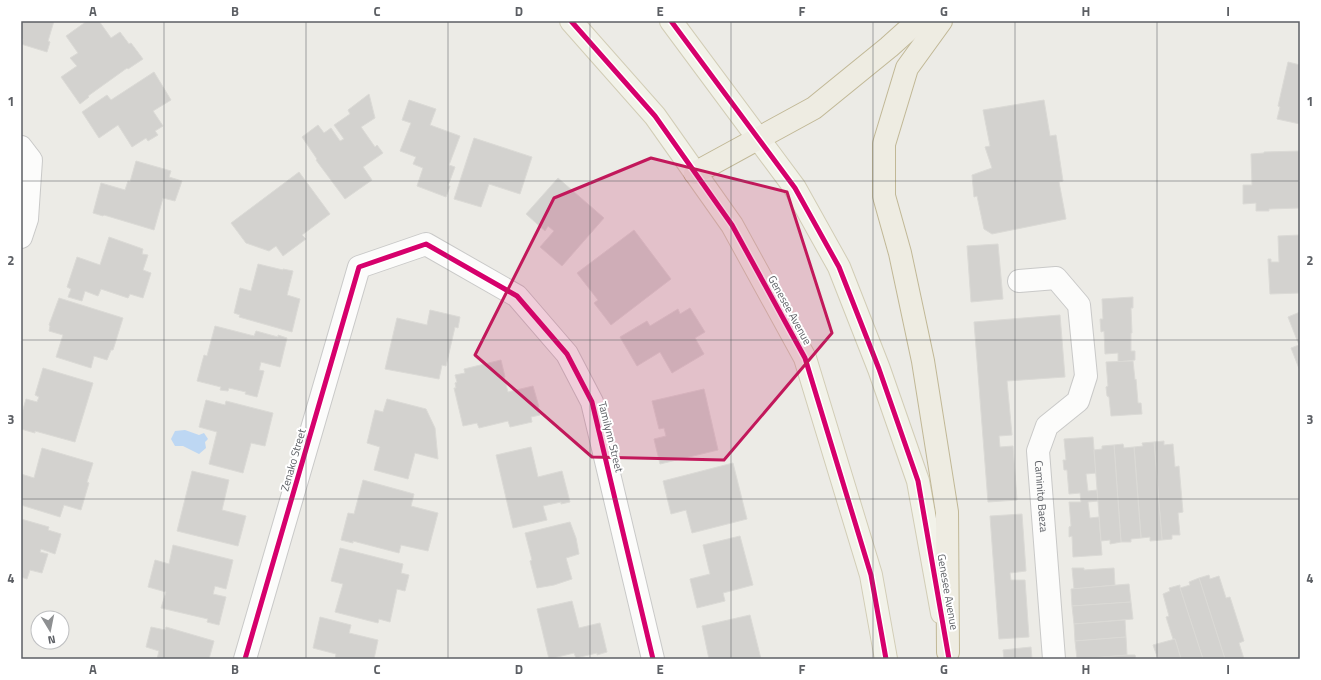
<svg xmlns="http://www.w3.org/2000/svg" width="1321" height="680" font-family="'Titillium Web',sans-serif">
  <style>
    .water { fill: #bdd7f3 }
    .building { fill: #d3d2cf; stroke: #dbdad6 }
    .lines { fill: none; stroke-linecap: round; stroke-linejoin: round }
    .minor-casing { stroke: #c9c9c8; stroke-width: 24 }
    .primary-casing { stroke: #d2cdb6; stroke-width: 24 }
    .motorway-casing { stroke: #c1b896; stroke-width: 24 }
    .minor { stroke: #fcfcfb; stroke-width: 22 }
    .primary { stroke: #f2f2e9; stroke-width: 22 }
    .motorway { stroke: #eeece2; stroke-width: 22 }
    .cycleway-casing { stroke: #fff; stroke-width: 8 }
    .cycleway { stroke: #d6006c; stroke-width: 5 }
    .marked { fill: #c2185b; fill-opacity: 0.2; stroke: #c2185b; stroke-width: 3; stroke-linejoin: round }
    .grid { fill: none; stroke: #5c5f64; stroke-width: 1; stroke-opacity: 0.55 }
    .labels { text-anchor: middle; stroke-width: 4; stroke-linejoin: round; paint-order: stroke }
    .street-label { font-size: 11px; fill: #5c5f64; stroke: #fff }
    .neatline { fill: none; stroke: #5c5f64; stroke-width: 1.5 }
    .grid-label { font-size: 13px; text-anchor: middle; font-weight: bold; fill: #5c5f64 }
  </style>
  <rect width="100%" height="100%" fill="#ecebe6"/>
  <polygon class="water" points="185,430 199,435 204,433 208,439 205,442 206,448 199,454 183,446 175,446 171,439 175,431"/>
  <g class="building">
    <polygon points="21,21 54,21 48,41 50,42 47,52 21,44 23,39 21,39"/>
    <polygon points="87,21 99,21 111,38 120,32 129,44 131,43 143,59 128,69 127,68 88,96 89,97 80,104 61,77 77,66 70,58 78,53 66,36"/>
    <polygon points="1288,62 1300,65 1300,124 1277,119 1280,107 1278,106"/>
    <polygon points="154,72 171,100 153,111 163,126 155,131 158,135 148,141 146,138 132,147 118,125 99,138 82,112 107,95 111,100"/>
    <polygon points="369,94 375,118 361,127 375,147 377,145 383,153 363,167 372,180 345,199 316,160 317,159 302,137 318,125 324,133 331,128 340,141 344,139 334,125 350,114 348,110"/>
    <polygon points="409,100 436,109 430,125 460,136 449,165 455,167 448,186 450,186 446,197 417,186 423,168 413,164 416,157 400,151 411,123 402,120"/>
    <polygon points="1044,100 1050,136 1056,135 1063,181 1059,182 1066,219 992,234 984,229 977,196 974,197 972,175 992,168 985,147 990,146 983,110"/>
    <polygon points="474,138 532,157 520,194 489,184 481,207 454,199"/>
    <polygon points="1300,151 1300,208 1269,209 1269,211 1256,211 1256,203 1243,204 1243,185 1252,185 1251,154 1264,153 1264,152"/>
    <polygon points="136,161 171,171 169,177 182,181 175,201 163,198 154,230 104,215 103,216 93,213 101,183 125,190 128,181 130,182"/>
    <polygon points="299,172 330,214 302,235 306,239 283,256 276,246 269,251 246,243 231,223"/>
    <polygon points="558,178 604,218 562,266 540,247 554,231 548,226 545,231 526,214"/>
    <polygon points="634,230 671,279 611,325 594,303 598,300 577,273"/>
    <polygon points="1300,235 1300,293 1270,294 1268,259 1271,259 1271,262 1279,262 1278,236"/>
    <polygon points="109,237 143,249 142,254 148,255 143,270 151,273 143,298 130,294 128,298 101,289 98,296 85,291 82,301 68,297 71,289 67,287 77,257 100,265"/>
    <polygon points="998,244 1003,299 971,302 967,246"/>
    <polygon points="258,264 283,270 283,269 293,271 287,295 300,299 292,332 239,317 240,315 234,313 240,288 251,291"/>
    <polygon points="1133,297 1133,308 1131,308 1132,333 1131,333 1131,351 1135,351 1135,360 1118,362 1118,353 1105,354 1104,331 1101,332 1100,319 1103,319 1102,299"/>
    <polygon points="59,298 123,318 113,350 111,350 107,360 94,356 91,368 56,357 63,335 49,331 50,326 49,325"/>
    <polygon points="690,308 705,332 695,338 704,354 672,373 660,352 637,366 620,337 647,321 650,326 678,309 680,314"/>
    <polygon points="430,310 460,317 458,328 455,327 446,366 442,365 439,379 385,369 397,318 427,325"/>
    <polygon points="1300,312 1300,371 1291,348 1299,345 1288,317"/>
    <polygon points="1060,315 1065,377 1007,381 1012,435 999,436 1000,447 1013,446 1017,500 988,502 974,322"/>
    <polygon points="215,326 254,336 256,331 278,337 278,335 287,338 280,367 261,362 259,370 264,371 257,397 245,394 246,392 229,388 228,391 220,390 221,387 197,381 204,355 207,356"/>
    <polygon points="501,360 505,377 504,377 508,392 533,386 539,407 538,407 540,415 531,417 532,422 510,427 508,421 479,428 477,423 463,426 454,388 456,388 455,383 457,382 455,375 465,373 464,369"/>
    <polygon points="1133,361 1135,380 1136,379 1138,403 1141,403 1142,414 1111,416 1109,397 1107,396 1106,387 1108,386 1106,362"/>
    <polygon points="43,368 93,383 75,442 35,431 35,433 21,429 21,416 26,399 37,402 39,397 35,395"/>
    <polygon points="704,389 718,450 660,464 654,439 666,436 664,428 659,429 652,401"/>
    <polygon points="387,399 426,409 435,428 438,459 415,453 408,479 374,470 380,447 367,443 375,410 383,412"/>
    <polygon points="206,400 225,405 226,401 273,413 265,446 251,443 243,473 209,464 217,432 199,427"/>
    <polygon points="1093,437 1096,473 1086,474 1088,491 1097,490 1098,501 1088,502 1090,518 1099,517 1102,555 1073,557 1072,536 1069,537 1069,527 1071,526 1069,502 1081,502 1080,493 1069,494 1067,470 1064,470 1063,460 1066,460 1064,439"/>
    <polygon points="1164,441 1164,445 1173,444 1175,467 1179,466 1183,512 1178,513 1180,535 1172,535 1172,539 1162,540 1154,442"/>
    <polygon points="1154,442 1162,540 1150,541 1150,537 1141,538 1134,447 1143,446 1142,443"/>
    <polygon points="1123,444 1124,448 1134,447 1141,538 1131,539 1131,542 1121,542 1114,445"/>
    <polygon points="1114,445 1121,542 1110,544 1110,540 1101,541 1094,450 1102,449 1102,446"/>
    <polygon points="531,447 538,477 562,471 570,502 561,504 561,502 543,506 547,520 513,528 496,455"/>
    <polygon points="42,448 93,463 87,482 89,483 81,510 64,505 60,517 21,505 21,474 34,478"/>
    <polygon points="733,463 747,519 692,533 686,510 671,514 663,481"/>
    <polygon points="192,471 229,480 222,510 246,516 238,546 177,531"/>
    <polygon points="363,480 414,494 411,506 438,513 428,551 401,545 399,553 353,541 353,543 341,540 348,513 354,514"/>
    <polygon points="1022,514 1026,571 1010,573 1011,580 1025,580 1029,637 999,639 990,516"/>
    <polygon points="21,519 49,527 48,530 61,534 55,554 41,549 40,552 48,554 42,573 30,570 27,579 21,577"/>
    <polygon points="570,522 576,538 579,554 566,558 572,579 554,585 537,588 530,561 532,560 525,533"/>
    <polygon points="740,536 753,585 723,593 725,601 697,608 690,579 710,574 703,545"/>
    <polygon points="173,545 233,560 226,589 215,586 213,594 226,597 219,625 207,622 208,619 161,608 166,592 148,587 155,560 169,564"/>
    <polygon points="340,548 403,564 401,573 409,575 405,591 397,589 390,622 379,619 378,623 335,612 343,584 331,581"/>
    <polygon points="1072,568 1084,568 1084,570 1114,568 1115,585 1074,589"/>
    <polygon points="1209,575 1210,579 1219,576 1226,598 1230,597 1244,641 1239,643 1244,659 1225,659 1199,578"/>
    <polygon points="1199,578 1225,659 1203,659 1180,588 1190,585 1189,582"/>
    <polygon points="1129,584 1131,602 1072,606 1071,589"/>
    <polygon points="1180,585 1180,588 1203,659 1181,659 1175,639 1173,639 1166,617 1169,616 1163,594 1170,591 1169,588"/>
    <polygon points="572,601 579,628 600,623 607,652 597,655 597,653 576,658 574,653 549,659 537,609"/>
    <polygon points="1131,602 1133,619 1074,624 1072,606"/>
    <polygon points="750,615 761,659 709,659 702,626"/>
    <polygon points="320,617 351,625 349,633 378,640 374,659 335,659 336,654 313,648"/>
    <polygon points="1125,620 1126,637 1075,641 1074,624"/>
    <polygon points="151,627 165,630 166,627 214,641 209,659 157,659 159,651 146,647"/>
    <polygon points="1126,637 1127,655 1077,659 1075,641"/>
    <polygon points="1175,639 1181,659 1158,659 1153,645"/>
    <polygon points="1031,647 1032,659 1004,659 1003,650"/>
    <polygon points="1127,655 1135,655 1136,659 1081,659"/>
  </g>
  <g class="lines">
    <defs>
      <g id="minor">
        <polyline points="21,147 31,160 27,219 21,237"/>
        <path id="s1" d="M 1019,281 L 1056,278 L 1079,305 L 1086,376 L 1078,401 L 1047,426 L 1038,451 L 1054,659"/>
        <polyline points="245,659 359,267 426,244 517,296 567,354 592,402 653,659"/>
      </g>
      <g id="primary">
        <polyline points="571,21 655,116 732,225 805,358 871,575 886,659"/>
        <polyline points="671,21 795,188 839,267 879,369 918,481 942,613"/>
      </g>
      <g id="motorway">
        <polyline points="941,21 907,68 884,144 884,196 900,253 923,361 947,512 948,652"/>
        <polyline points="695,173 814,108 889,47 918,21"/>
      </g>
    </defs>
    <use href="#minor" class="minor-casing"/>
    <use href="#primary" class="primary-casing"/>
    <use href="#motorway" class="motorway-casing"/>
    <use href="#minor" class="minor"/>
    <use href="#primary" class="primary"/>
    <use href="#motorway" class="motorway"/>
    <defs>
      <g id="cycleway">
        <polyline points="571,21 655,116 732,225 805,358 871,575 886,659"/>
        <polyline points="671,21 795,188 839,267 879,369 918,481 949,659"/>
        <polyline points="245,659 359,267 426,244 517,296 567,354 592,402 653,659"/>
      </g>
    </defs>
    <use href="#cycleway" class="cycleway-casing"/>
    <use href="#cycleway" class="cycleway"/>
  </g>
  <path class="marked" d="M 651,158 L 787,192 L 832,333 L 724,460 L 592,457 L 475,355 L 554,198 Z"/>
  <path class="grid" d="M 164,21 L 164,659M 306,21 L 306,659M 448,21 L 448,659M 590,21 L 590,659M 731,21 L 731,659M 873,21 L 873,659M 1015,21 L 1015,659M 1157,21 L 1157,659M 21,181 L 1300,181M 21,340 L 1300,340M 21,499 L 1300,499"/>
  <g class="labels">
    <g class="street-label">
      <text transform="translate(790 310) rotate(61)" y="4">Genesee Avenue</text>
      <text transform="translate(611 437) rotate(76)" y="4">Tamilynn Street</text>
      <text transform="translate(293 460) rotate(-74)" y="4">Zenako Street</text>
      <text dy="4" stroke="none"><textPath href="#s1" startOffset="282">Caminito Baeza</textPath></text>
      <text transform="translate(948 592) rotate(80)" y="4">Genesee Avenue</text>
    </g>
  </g>
  <rect width="1321" height="680" fill="none" stroke="#ffffff" stroke-width="44"/>
  <g transform="translate(50 630) rotate(170)"><circle r="19" fill="#ffffff" stroke="#bebfc1"/>
  <path d="M0-3L7 15L0 10L-7 15Z" fill="#8e9092"/>
  <text y="-6" font-size="11" font-weight="bold" text-anchor="middle" fill="#5c5f64">N</text>
  </g>
  <rect x="22" y="22" width="1277" height="636" class="neatline"/>
  <g class="grid-label">
    <text x="93" y="16">A</text>
    <text x="235" y="16">B</text>
    <text x="377" y="16">C</text>
    <text x="519" y="16">D</text>
    <text x="660" y="16">E</text>
    <text x="802" y="16">F</text>
    <text x="944" y="16">G</text>
    <text x="1086" y="16">H</text>
    <text x="1228" y="16">I</text>
    <text x="11" y="106">1</text>
    <text x="1310" y="106">1</text>
    <text x="11" y="265">2</text>
    <text x="1310" y="265">2</text>
    <text x="11" y="424">3</text>
    <text x="1310" y="424">3</text>
    <text x="11" y="583">4</text>
    <text x="1310" y="583">4</text>
    <text x="93" y="674">A</text>
    <text x="235" y="674">B</text>
    <text x="377" y="674">C</text>
    <text x="519" y="674">D</text>
    <text x="660" y="674">E</text>
    <text x="802" y="674">F</text>
    <text x="944" y="674">G</text>
    <text x="1086" y="674">H</text>
    <text x="1228" y="674">I</text>
  </g>
</svg>
